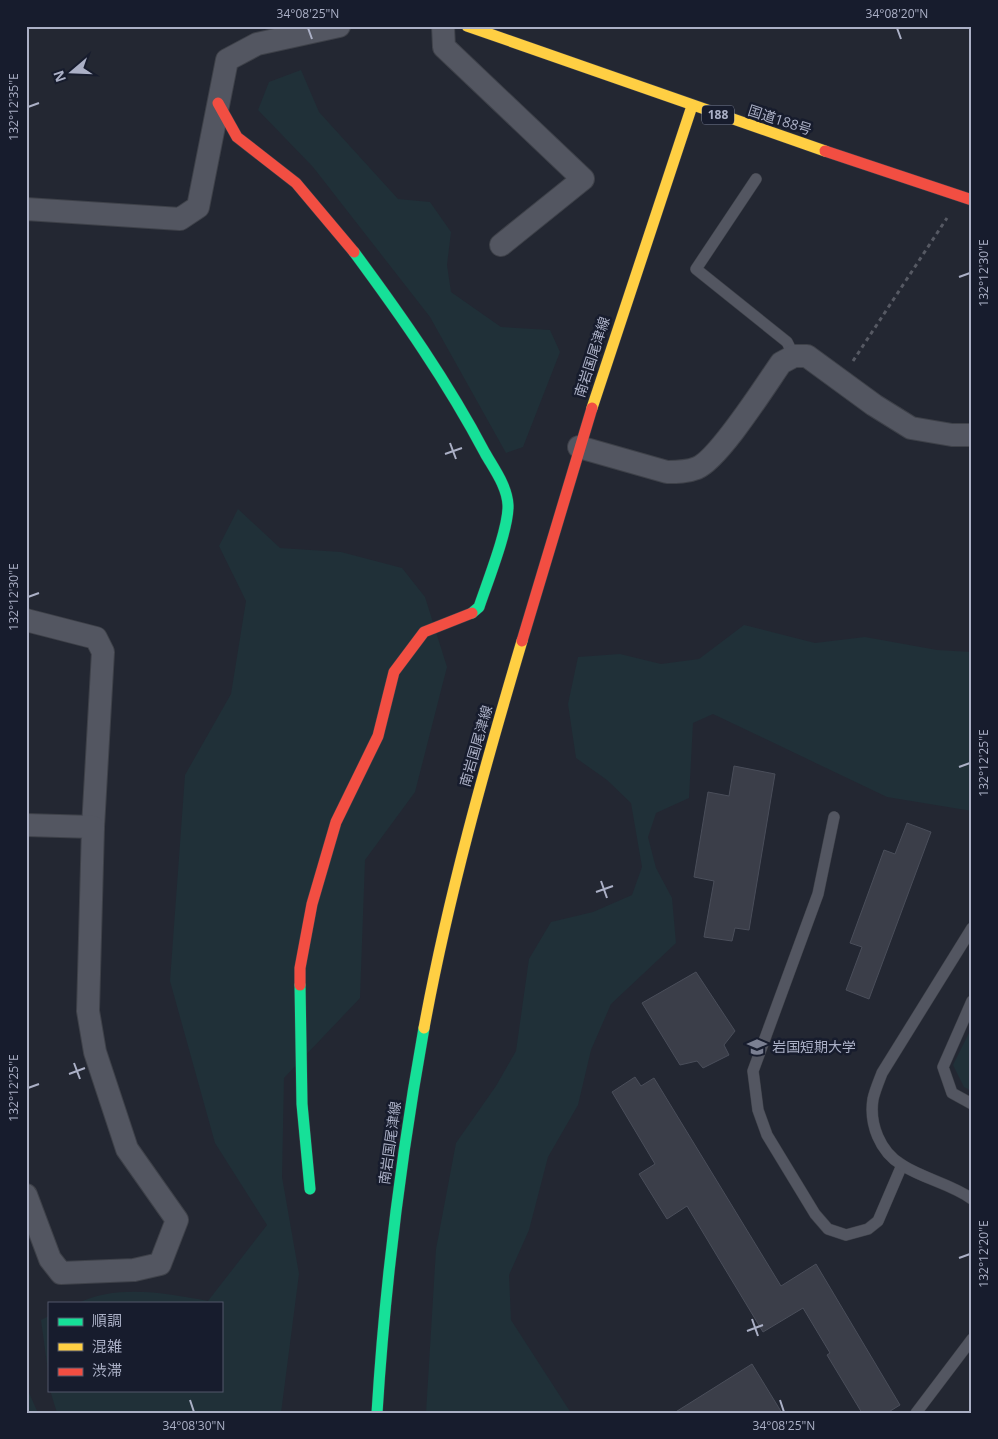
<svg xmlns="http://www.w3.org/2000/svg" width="998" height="1439" font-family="'Open Sans','Noto Sans JP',sans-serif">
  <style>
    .green { fill: #203038 }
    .building { fill: #3b3e49; stroke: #4a4e5a }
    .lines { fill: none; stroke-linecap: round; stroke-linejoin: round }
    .lane-casing { stroke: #3e4149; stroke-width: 12 }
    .street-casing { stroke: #3e4149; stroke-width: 24 }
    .fast-casing { stroke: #3e4149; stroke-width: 12 }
    .slow-casing { stroke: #3e4149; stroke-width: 12 }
    .jam-casing { stroke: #3e4149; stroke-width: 12 }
    .path { stroke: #565963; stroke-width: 3; stroke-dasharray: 4 4; stroke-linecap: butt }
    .lane { stroke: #535661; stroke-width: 11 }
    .street { stroke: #535661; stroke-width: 22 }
    .fast { stroke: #16e098; stroke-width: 11 }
    .slow { stroke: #ffcf43; stroke-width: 11 }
    .jam { stroke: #f24e42; stroke-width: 11 }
    .ticks { fill: none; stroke: #abb0c6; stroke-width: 2 }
    .labels { text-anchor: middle; stroke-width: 5; stroke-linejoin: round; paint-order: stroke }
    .shield { fill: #171c2d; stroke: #7f8498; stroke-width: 1 }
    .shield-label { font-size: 12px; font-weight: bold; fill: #abb0c6 }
    .street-label { font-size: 14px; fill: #abb0c6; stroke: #171c2d }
    .poi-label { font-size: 14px; fill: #abb0c6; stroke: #171c2d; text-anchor: start }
    .neatline { fill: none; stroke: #abb0c6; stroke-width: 2 }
    .ticks-label { font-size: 12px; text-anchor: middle; fill: #abb0c6 }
  </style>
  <rect width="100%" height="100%" fill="#232732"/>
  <g class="green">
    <polygon points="301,70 319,112 398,199 430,202 451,232 447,265 451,292 501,327 550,330 560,352 523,447 506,453 430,317 313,167 258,110 269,82"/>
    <path d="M 238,509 L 280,548 L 341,552 L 402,568 L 425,597 L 447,667 L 415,792 L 365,860 L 360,998 L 284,1078 L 282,1177 L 299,1274 L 281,1413 L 57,1413 L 50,1390 L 221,1390 L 221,1303 L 78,1303 C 118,1284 166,1293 208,1301 L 267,1225 L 215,1143 L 170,981 L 185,775 L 231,694 L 246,601 L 219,546 Z"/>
    <polygon points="744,625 815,643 865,637 937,650 972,652 972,811 887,797 713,714 693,723 689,798 656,813 648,837 656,868 672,898 676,943 611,1004 591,1050 578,1105 548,1157 529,1230 509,1275 511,1320 571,1413 426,1413 436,1249 456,1143 496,1086 516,1051 529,959 551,922 593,912 632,895 642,867 631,803 607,780 576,758 568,704 578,657 620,654 661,664 699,659"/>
    <polygon points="972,1027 972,1091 964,1087 953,1065"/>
    <polygon points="49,1316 49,1378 41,1320"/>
    <polygon points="26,1386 38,1413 26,1413"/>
  </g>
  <g class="building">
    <polygon points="734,766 775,774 749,930 735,928 732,941 704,937 714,881 694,877 708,792 729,796"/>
    <polygon points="907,823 931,832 869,999 846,990 862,947 850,943 884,850 895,854"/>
    <polygon points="696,972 735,1031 724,1045 729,1055 703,1068 697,1061 680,1065 642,1003"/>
    <polygon points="635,1077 641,1086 654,1078 781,1286 816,1264 900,1405 887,1413 862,1413 827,1355 830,1353 803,1308 763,1332 687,1206 667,1219 639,1174 655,1164 612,1092"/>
    <polygon points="752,1364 782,1413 674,1413"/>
  </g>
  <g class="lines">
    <defs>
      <g id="lane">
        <polyline points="756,179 696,269 787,342 794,356"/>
        <polyline points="834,817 818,894 753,1071 758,1110 767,1135 815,1214 828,1229 846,1235 868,1229 878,1221 902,1165"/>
        <path d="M 972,928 L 882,1073 C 879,1081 875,1090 873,1099 C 869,1124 880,1152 902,1165 C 924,1179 951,1184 972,1199"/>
        <polyline points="972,1001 943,1067 952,1093 972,1104"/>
        <polyline points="916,1413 972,1339"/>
      </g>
      <g id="street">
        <polyline points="443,26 444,47 583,179 501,245"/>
        <polyline points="26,209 180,219 198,207 227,60 257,44 339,26"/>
        <path d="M 579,447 L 667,472 C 677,472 687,472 697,468 C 719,459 765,386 781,363 L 794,356 L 807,356 L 874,405 L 911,428 L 952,435 L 972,435"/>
        <polyline points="26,620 96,638 103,652 93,827"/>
        <polyline points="26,825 93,827 88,1011 95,1052 127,1149 177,1220 160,1264 134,1270 61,1273 50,1259 26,1195"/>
      </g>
      <g id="fast">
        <path d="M 354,252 C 402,317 447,381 485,453 C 494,469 507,486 508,505 C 509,528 487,583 479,607 L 472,613"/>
        <polyline points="300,985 302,1104 310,1189"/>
        <path d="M 377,1413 C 385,1284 401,1156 424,1028"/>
      </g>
      <g id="slow">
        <polyline points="467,26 825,151"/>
        <polyline points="592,408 692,106"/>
        <path d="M 424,1028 C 448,897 484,769 522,641"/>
      </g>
      <g id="jam">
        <polyline points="218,103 237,137 296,183 354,252"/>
        <polyline points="825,151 972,200"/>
        <polyline points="522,641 592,408"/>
        <polyline points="300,985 300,968 312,904 336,822 378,736 394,672 424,632 472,613"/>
      </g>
    </defs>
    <use href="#lane" class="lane-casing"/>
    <use href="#street" class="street-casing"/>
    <use href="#fast" class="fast-casing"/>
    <use href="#slow" class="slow-casing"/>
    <use href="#jam" class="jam-casing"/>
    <polyline class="path" points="853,361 947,218"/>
    <use href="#lane" class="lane"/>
    <use href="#street" class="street"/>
    <use href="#fast" class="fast"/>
    <use href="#slow" class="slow"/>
    <use href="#jam" class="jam"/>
  </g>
  <path class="ticks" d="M 308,28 L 312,39M 897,28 L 901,39M 28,107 L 39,103M 959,277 L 970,273M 450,443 L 456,459M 445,454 L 462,448M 28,597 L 39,593M 959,767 L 970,763M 601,881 L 607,898M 596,892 L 613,886M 74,1063 L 80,1079M 69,1074 L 85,1068M 28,1088 L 39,1084M 959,1258 L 970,1254M 752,1319 L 758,1336M 747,1331 L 763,1325M 190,1400 L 194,1412M 780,1400 L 784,1412"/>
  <defs>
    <symbol id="university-bare" viewBox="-9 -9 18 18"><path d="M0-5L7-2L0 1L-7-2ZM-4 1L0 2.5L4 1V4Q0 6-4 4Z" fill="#7b8092" stroke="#171c2d" stroke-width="2.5" paint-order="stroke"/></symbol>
  </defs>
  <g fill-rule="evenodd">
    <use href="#university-bare" x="743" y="1033" width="28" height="28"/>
  </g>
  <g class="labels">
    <rect class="shield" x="702" y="105.5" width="32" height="19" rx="4"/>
    <g class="shield-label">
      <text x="718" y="119">188</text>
    </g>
    <g class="street-label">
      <text transform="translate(780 120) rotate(18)" y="5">国道188号</text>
      <text transform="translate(592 357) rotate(-72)" y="5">南岩国尾津線</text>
      <text transform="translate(476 746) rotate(-74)" y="5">南岩国尾津線</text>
      <text transform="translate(390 1143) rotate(-82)" y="5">南岩国尾津線</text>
    </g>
    <g class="poi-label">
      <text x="772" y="1052">岩国短期大学</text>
    </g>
  </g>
  <rect width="998" height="1439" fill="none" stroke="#171c2d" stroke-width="55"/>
  <rect x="48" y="1302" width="175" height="90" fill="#171c2d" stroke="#52576a"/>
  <rect x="58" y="1318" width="25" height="8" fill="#16e098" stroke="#52576a"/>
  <text x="92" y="1326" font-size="15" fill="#abb0c6">順調</text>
  <rect x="58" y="1343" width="25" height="8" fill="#ffcf43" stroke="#52576a"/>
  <text x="92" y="1352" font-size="15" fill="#abb0c6">混雑</text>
  <rect x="58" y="1368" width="25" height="8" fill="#f24e42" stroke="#52576a"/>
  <text x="92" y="1376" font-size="15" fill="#abb0c6">渋滞</text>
  <g transform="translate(72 72) rotate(251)" stroke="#171c2d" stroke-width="4" paint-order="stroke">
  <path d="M0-4L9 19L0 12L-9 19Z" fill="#abb0c6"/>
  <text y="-8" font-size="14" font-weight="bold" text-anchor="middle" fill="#abb0c6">N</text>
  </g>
  <rect x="28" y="28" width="942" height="1384" class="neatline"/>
  <g class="ticks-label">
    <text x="308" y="18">34°08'25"N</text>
    <text x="897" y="18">34°08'20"N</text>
    <text transform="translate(14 107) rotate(-90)" y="4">132°12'35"E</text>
    <text transform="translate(984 273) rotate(-90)" y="4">132°12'30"E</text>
    <text transform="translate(14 597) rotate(-90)" y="4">132°12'30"E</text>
    <text transform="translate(984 763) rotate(-90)" y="4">132°12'25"E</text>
    <text transform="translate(14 1088) rotate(-90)" y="4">132°12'25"E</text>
    <text transform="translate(984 1254) rotate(-90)" y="4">132°12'20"E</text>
    <text x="194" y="1430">34°08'30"N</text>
    <text x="784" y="1430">34°08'25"N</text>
  </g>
</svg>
